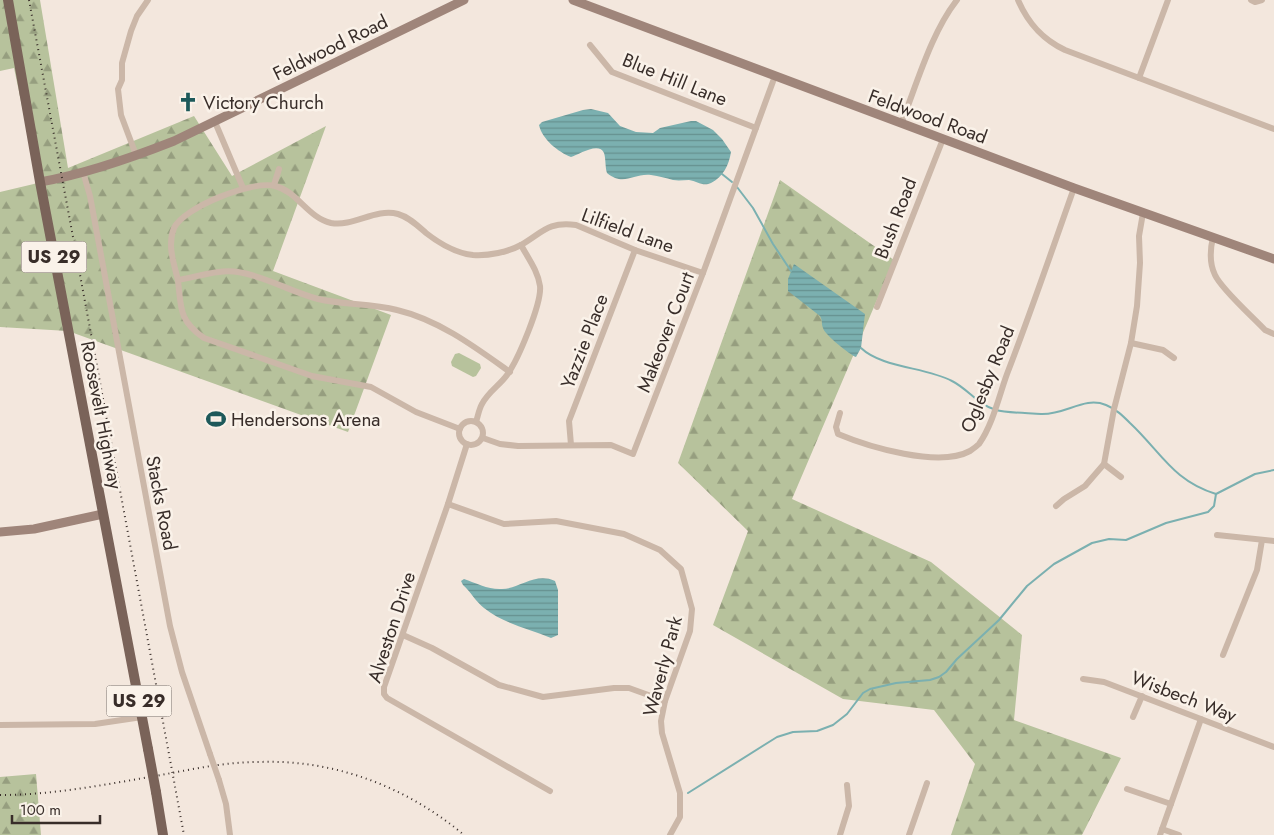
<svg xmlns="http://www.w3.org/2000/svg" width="1274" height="835" font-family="Jost,sans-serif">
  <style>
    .forest { fill: url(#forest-firs) }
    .park { fill: #b7c29c }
    .water { fill: url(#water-rules) }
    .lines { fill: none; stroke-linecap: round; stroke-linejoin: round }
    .stream { stroke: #7bb0b0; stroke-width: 2 }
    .street { stroke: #cbb7a8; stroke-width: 6 }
    .secondary { stroke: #9f857a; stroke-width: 9 }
    .primary { stroke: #7a6359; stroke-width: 10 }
    .rail { stroke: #382d29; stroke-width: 2; stroke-dasharray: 1 4; stroke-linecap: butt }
    .street-bridge { stroke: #cbb7a8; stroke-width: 6 }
    .primary-bridge { stroke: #7a6359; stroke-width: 10 }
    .labels { text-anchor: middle; stroke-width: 5; stroke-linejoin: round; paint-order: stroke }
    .shield { fill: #faf2e9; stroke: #726863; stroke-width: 1 }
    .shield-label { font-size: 18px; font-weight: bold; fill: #382d29 }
    .street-label { font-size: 19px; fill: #382d29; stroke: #faf2e9 }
    .poi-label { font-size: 19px; fill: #382d29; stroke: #faf2e9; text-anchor: start }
  </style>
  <defs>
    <pattern id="forest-firs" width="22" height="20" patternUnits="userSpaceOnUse" patternTransform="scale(1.25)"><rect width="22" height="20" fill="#b7c29c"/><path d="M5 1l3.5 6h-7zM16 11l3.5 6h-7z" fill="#969e7f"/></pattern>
    <pattern id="water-rules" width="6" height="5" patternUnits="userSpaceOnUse" patternTransform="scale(1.25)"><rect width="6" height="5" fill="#7bb0b0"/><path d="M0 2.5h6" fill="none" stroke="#66908f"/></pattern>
  </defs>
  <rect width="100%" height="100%" fill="#f3e7dd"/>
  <g class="forest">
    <polygon points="0,0 40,0 68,168 194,116 232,176 326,126 273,271 391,315 348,432 68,331 0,327 0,192 38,183 14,68 0,71"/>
    <polygon points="780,180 894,260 792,499 931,562 1022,635 1014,720 1121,758 1082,835 951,835 975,764 934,710 843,699 713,625 748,531 678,463"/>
    <polygon points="36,774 41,835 0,835 0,777"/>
  </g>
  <polygon class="park" points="459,353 480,364 481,368 476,376 473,377 452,366 451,362 455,354"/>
  <g class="water">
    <path d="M 591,109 L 608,113 L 620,126 L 636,132 L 653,133 L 660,128 L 691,121 L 696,121 L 713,130 L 722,139 L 731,152 C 729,165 723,177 711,183 C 703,187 697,181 689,180 C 684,180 679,181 673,180 C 666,178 659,176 651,175 C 633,173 624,187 607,173 C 605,167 606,159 604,153 C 599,141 578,155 571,157 C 558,152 542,139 539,125 L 542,122 L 583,110 Z"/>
    <path d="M 794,264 L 865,314 L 861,348 L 856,357 C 850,355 824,334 823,328 C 821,323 823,321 820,316 L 788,291 L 788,279 Z"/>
    <path d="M 464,579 C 476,583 489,590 502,589 C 519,589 535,572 555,581 L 558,590 L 558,635 L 551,638 C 528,628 504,624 484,608 C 476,602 471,592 463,585 L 461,581 Z"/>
  </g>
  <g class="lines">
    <g class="stream">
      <polyline points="722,174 732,182"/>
      <polyline points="737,187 753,208 773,244 791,271"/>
      <path d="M 861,348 C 882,368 926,367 952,381 C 968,389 978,405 996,410 C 1006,413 1030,413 1041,414 C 1066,415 1084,396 1106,405 C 1116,409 1123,416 1130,423 C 1161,452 1173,481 1216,494 L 1255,474 L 1274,470"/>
      <polyline points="688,793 777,737 793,732 817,731 833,725 847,714 863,693 870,689 896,683 930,680 939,677 946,672 957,659 999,620 1027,586 1054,564 1092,543 1109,539 1126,540 1166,523 1208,512 1214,506 1216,494"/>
    </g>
    <g class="street">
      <path d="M 1018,0 C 1028,23 1042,39 1065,50 L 1274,129"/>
      <polyline points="1251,0 1255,2 1262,0"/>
      <polyline points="590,45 612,72 756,128"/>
      <polyline points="1139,78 1168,0"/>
      <polyline points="215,122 243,188"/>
      <path d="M 901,124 C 917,84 931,33 957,0"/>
      <polyline points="136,155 121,115 118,89 122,80 122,63 131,31 137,16 148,0"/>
      <polyline points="83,172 90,196 170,626 182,672 210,754"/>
      <polyline points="274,185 279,169"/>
      <path d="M 1213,237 C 1210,250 1209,263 1215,275 C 1222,290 1253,317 1265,330 L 1274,334"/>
      <path d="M 178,280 C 174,264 167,245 174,228 C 184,207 253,180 275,186 C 297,191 308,218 331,223 C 354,227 375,208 398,214 C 409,217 418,226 426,233 C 440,244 455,253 473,255 C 489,256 508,252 521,245 C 542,233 548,221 576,225 L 635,250 L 703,273"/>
      <polyline points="877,307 943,139"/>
      <polyline points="1131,343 1163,350 1174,358"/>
      <path d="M 840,413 L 836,427 L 838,434 C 869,447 939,468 970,451 C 973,449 977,446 979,444 C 993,424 999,396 1007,374 C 1031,312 1052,250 1074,188"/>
      <circle cx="471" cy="433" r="12"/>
      <path d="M 476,422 C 478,416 479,409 482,404 C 488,392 500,385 507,375 C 518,360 542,303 540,286 C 538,271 528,258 521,245"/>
      <path d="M 460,429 L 416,412 L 371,387 L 312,376 L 204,338 C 179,321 181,308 178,280 C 197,277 218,269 238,272 C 265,276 291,292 318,299 C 344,305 371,303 397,310 C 439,320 475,347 510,372"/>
      <polyline points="483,438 500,444 518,446 611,445 633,454 703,273 775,76"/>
      <polyline points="467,444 448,504 384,687 384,694 387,698 550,791"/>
      <polyline points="571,445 569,421 635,250"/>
      <polyline points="1104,464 1121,477"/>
      <polyline points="448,504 504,524 556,521 624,534 660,550 681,569 692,609 690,631 665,701 661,721 662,733 680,793 680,817 670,835"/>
      <polyline points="1056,506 1064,499 1085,486 1104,464 1114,409 1131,343 1137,306 1140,263 1139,236 1143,213"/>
      <polyline points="1217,535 1274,541"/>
      <polyline points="403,635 432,648 499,685 543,697 614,688 629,688 665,701"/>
      <polyline points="1223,655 1257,570 1262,540"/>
      <polyline points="1083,679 1104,682 1274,747"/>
      <polyline points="1133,717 1142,696"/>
      <polyline points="0,725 95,724 142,717"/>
      <polyline points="219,780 226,804 230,835"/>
      <polyline points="1127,789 1171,804"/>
      <polyline points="1162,829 1179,835"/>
      <polyline points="840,835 849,806 847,785"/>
      <polyline points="909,835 927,783"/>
      <polyline points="1160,835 1201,719"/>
    </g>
    <g class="secondary">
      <polyline points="573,0 1074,188 1274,259"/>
      <path d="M 40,182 C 86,174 131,158 174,141 L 464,0"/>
      <polyline points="0,532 34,529 103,514"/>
    </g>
    <g class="primary">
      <polyline points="8,0 40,182 148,749"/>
      <polyline points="156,792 163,835"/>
    </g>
    <g class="rail">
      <polyline points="29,0 184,835"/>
      <path d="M 0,795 C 54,795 108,784 161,775 C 193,769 226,762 259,762 C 334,759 407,787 464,835"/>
    </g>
    <polyline class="street-bridge" points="210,754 219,780"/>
    <polyline class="primary-bridge" points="148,749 156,792"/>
  </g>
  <defs>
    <symbol id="church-bare" viewBox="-9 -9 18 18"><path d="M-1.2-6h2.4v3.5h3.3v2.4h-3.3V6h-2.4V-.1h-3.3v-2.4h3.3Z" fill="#1d595a" stroke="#faf2e9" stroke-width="2.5" paint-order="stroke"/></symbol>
    <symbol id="stadium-bare" viewBox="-9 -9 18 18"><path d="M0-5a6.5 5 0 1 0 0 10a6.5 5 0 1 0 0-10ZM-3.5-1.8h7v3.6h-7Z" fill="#1d595a" stroke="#faf2e9" stroke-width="2.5" paint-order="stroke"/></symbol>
  </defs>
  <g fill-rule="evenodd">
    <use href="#church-bare" x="174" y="88" width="28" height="28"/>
    <use href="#stadium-bare" x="202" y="405" width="28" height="28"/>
  </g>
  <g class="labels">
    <g class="shield">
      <rect x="21.5" y="241.5" width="65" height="31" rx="4"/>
      <rect x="106.5" y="685.5" width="65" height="31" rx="4"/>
    </g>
    <g class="shield-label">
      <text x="54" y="263">US 29</text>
      <text x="139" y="707">US 29</text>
    </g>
    <g class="street-label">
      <text transform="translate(330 47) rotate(-26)" y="7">Feldwood Road</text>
      <text transform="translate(675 79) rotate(22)" y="7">Blue Hill Lane</text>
      <text transform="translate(928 116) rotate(20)" y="7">Feldwood Road</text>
      <text transform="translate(895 218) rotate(-69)" y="7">Bush Road</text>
      <text transform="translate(628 230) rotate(20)" y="7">Lilfield Lane</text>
      <text transform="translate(665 332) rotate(-69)" y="7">Makeover Court</text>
      <text transform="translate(584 341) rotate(-69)" y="7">Yazzie Place</text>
      <text transform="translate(987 379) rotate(-68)" y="7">Oglesby Road</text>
      <text transform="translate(102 415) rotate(79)" y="7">Roosevelt Highway</text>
      <text transform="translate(162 503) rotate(79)" y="7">Stacks Road</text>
      <text transform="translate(391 627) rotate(-72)" y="7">Alveston Drive</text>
      <text transform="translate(662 666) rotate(-75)" y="7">Waverly Park</text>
      <text transform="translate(1184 696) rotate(21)" y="7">Wisbech Way</text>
    </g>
    <g class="poi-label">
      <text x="203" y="109">Victory Church</text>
      <text x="231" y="426">Hendersons Arena</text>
    </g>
  </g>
  <path d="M12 815v8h88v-8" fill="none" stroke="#382d29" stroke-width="2.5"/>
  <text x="20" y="815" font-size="15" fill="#382d29" stroke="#faf2e9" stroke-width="4" paint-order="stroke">100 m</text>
</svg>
